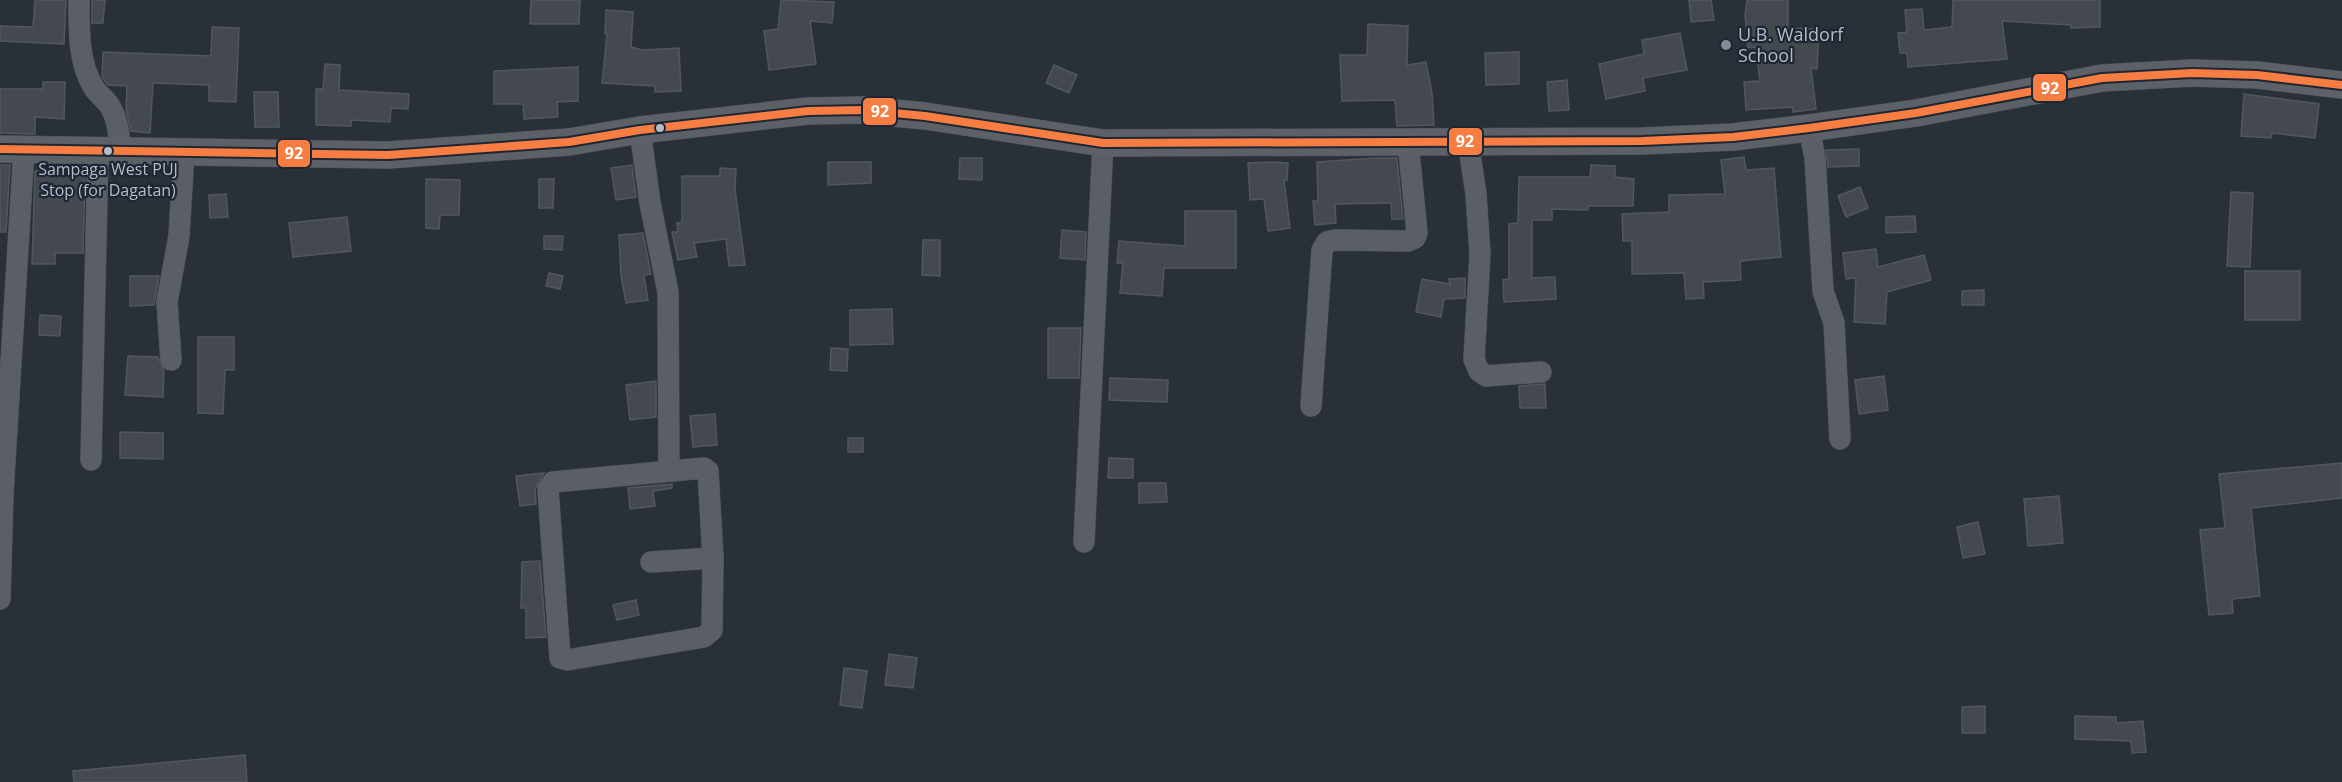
<svg xmlns="http://www.w3.org/2000/svg" width="2342" height="782" font-family="'Open Sans',sans-serif">
  <style>
    .building { fill: #444950; stroke: #52575f; stroke-width: 1.5 }
    .lines { fill: none; stroke-linecap: round; stroke-linejoin: round }
    .minor-casing { stroke: #484c53; stroke-width: 22 }
    .major-casing { stroke: #484c55; stroke-width: 28 }
    .minor { stroke: #5a5e66; stroke-width: 21 }
    .major { stroke: #5c6168; stroke-width: 27 }
    .bus-1-casing { stroke: #1d2633; stroke-width: 12 }
    .bus-1 { stroke: #f77d43; stroke-width: 8 }
    .poi-dot { fill: #848b96; stroke: #1d2633; stroke-width: 2 }
    .bus-dot { fill: #b4bcc9; stroke: #1d2633; stroke-width: 2 }
    .labels { text-anchor: middle; stroke-width: 4.5; stroke-linejoin: round; paint-order: stroke }
    .bus-label { font-size: 16px; fill: #b4bcc9; stroke: #1d2633 }
    .poi-label { font-size: 18px; fill: #b4bcc9; stroke: #1d2633; text-anchor: start }
    .line-badge { stroke: #1d2633; stroke-width: 2 }
    .badge-label { font-size: 16px; text-anchor: middle; font-weight: bold; fill: #fff }
  </style>
  <rect width="100%" height="100%" fill="#2a3038"/>
  <g class="building">
    <polygon points="35,0 66,0 64,44 0,41 0,26 33,27"/>
    <polygon points="92,0 105,0 103,23 92,23"/>
    <polygon points="531,0 580,0 579,24 530,24"/>
    <polygon points="781,0 834,2 832,23 810,21 816,64 769,70 764,31 778,29"/>
    <polygon points="1689,0 1711,0 1714,20 1691,22"/>
    <polygon points="1747,0 1788,0 1788,28 1819,29 1817,69 1811,68 1816,109 1793,112 1793,107 1746,110 1744,82 1760,81 1756,47 1748,48 1745,14"/>
    <polygon points="1953,0 2100,0 2100,27 2071,28 2071,25 2002,21 2007,59 1908,67 1907,53 1900,53 1898,33 1907,32 1905,10 1922,9 1924,30 1952,27"/>
    <polygon points="606,10 633,12 631,47 643,50 679,48 681,91 655,92 655,86 602,83 607,34 605,34"/>
    <polygon points="1368,24 1408,26 1407,65 1426,62 1432,93 1434,125 1397,126 1395,100 1342,101 1340,55 1367,55"/>
    <polygon points="212,27 239,28 236,102 209,101 209,85 153,83 150,133 131,131 126,110 127,86 108,85 105,81 102,76 103,52 211,56"/>
    <polygon points="1680,33 1687,70 1643,78 1645,91 1606,99 1599,64 1644,54 1642,40"/>
    <polygon points="1519,52 1519,84 1486,85 1485,53"/>
    <polygon points="325,64 340,65 339,90 409,94 408,109 391,108 390,122 351,120 351,126 316,125 316,89 323,89"/>
    <polygon points="1054,65 1077,75 1069,93 1046,83"/>
    <polygon points="578,67 578,101 557,102 558,117 524,119 523,104 494,104 494,71"/>
    <polygon points="1567,80 1569,110 1549,111 1547,82"/>
    <polygon points="43,82 65,82 64,119 35,117 35,134 0,133 0,89 43,89"/>
    <polygon points="254,92 278,92 279,127 255,127"/>
    <polygon points="2244,94 2319,104 2315,138 2272,133 2271,138 2241,136"/>
    <polygon points="1859,149 1859,166 1828,167 1826,150"/>
    <polygon points="1744,157 1746,170 1774,168 1781,257 1740,261 1741,280 1703,282 1704,298 1686,299 1684,273 1632,274 1632,241 1623,241 1622,214 1669,212 1669,195 1725,194 1721,160"/>
    <polygon points="960,158 982,158 982,180 959,179"/>
    <polygon points="1376,158 1397,158 1403,219 1392,219 1391,203 1335,204 1336,223 1315,225 1313,201 1318,201 1317,162"/>
    <polygon points="828,162 871,162 871,183 828,185"/>
    <polygon points="1272,162 1288,163 1287,180 1284,180 1290,228 1268,231 1264,199 1250,200 1248,163"/>
    <polygon points="0,165 10,165 6,232 0,232"/>
    <polygon points="632,165 636,197 616,200 611,168"/>
    <polygon points="1591,165 1615,166 1615,177 1634,179 1633,206 1588,206 1588,210 1552,209 1552,220 1532,220 1532,278 1555,277 1556,299 1504,302 1503,280 1509,279 1509,224 1518,223 1519,177 1590,177"/>
    <polygon points="720,168 736,169 735,189 745,265 729,266 726,239 694,243 697,257 678,260 672,232 678,232 677,223 682,222 682,176 720,176"/>
    <polygon points="35,171 85,173 83,253 55,253 55,264 32,264"/>
    <polygon points="426,179 460,180 459,215 440,215 439,229 426,228"/>
    <polygon points="539,179 554,179 553,208 539,208"/>
    <polygon points="1860,187 1868,208 1846,217 1838,196"/>
    <polygon points="2231,192 2253,193 2250,267 2227,266"/>
    <polygon points="226,194 228,217 210,218 209,195"/>
    <polygon points="1185,211 1236,211 1236,268 1164,268 1162,296 1120,293 1123,263 1117,263 1119,241 1185,246"/>
    <polygon points="1915,216 1916,232 1886,233 1886,217"/>
    <polygon points="347,217 351,251 293,257 289,223"/>
    <polygon points="1062,230 1086,232 1085,260 1060,258"/>
    <polygon points="643,233 651,274 644,275 648,300 626,303 621,276 619,235"/>
    <polygon points="544,236 563,236 562,250 544,249"/>
    <polygon points="923,240 940,240 940,276 922,275"/>
    <polygon points="1876,249 1878,267 1924,255 1931,280 1887,292 1885,324 1854,322 1856,278 1846,279 1843,253"/>
    <rect x="2245" y="271" width="55" height="49"/>
    <polygon points="549,273 563,276 560,289 546,286"/>
    <polygon points="130,276 159,276 154,305 130,306"/>
    <polygon points="1465,278 1465,298 1444,299 1441,317 1416,312 1422,279 1450,284 1449,279"/>
    <polygon points="1984,290 1984,305 1962,305 1962,291"/>
    <polygon points="892,309 893,344 850,345 850,310"/>
    <polygon points="40,315 61,316 60,336 39,335"/>
    <polygon points="1048,328 1081,328 1079,378 1048,378"/>
    <polygon points="198,337 234,337 234,370 225,370 223,414 198,413"/>
    <polygon points="831,348 848,349 847,371 830,370"/>
    <polygon points="128,356 158,357 164,371 163,397 125,395"/>
    <polygon points="1884,376 1888,410 1859,414 1855,380"/>
    <polygon points="1110,378 1168,380 1167,402 1109,400"/>
    <polygon points="656,381 656,417 630,420 626,385"/>
    <polygon points="1545,384 1546,408 1520,408 1519,386"/>
    <polygon points="715,414 717,445 693,447 690,416"/>
    <polygon points="120,432 163,433 163,459 120,458"/>
    <rect x="848" y="438" width="15" height="14"/>
    <polygon points="1109,458 1133,459 1133,478 1108,478"/>
    <polygon points="2342,463 2342,498 2251,508 2260,596 2232,599 2233,613 2209,615 2200,530 2225,528 2219,474"/>
    <polygon points="544,473 535,489 536,504 520,506 516,476"/>
    <polygon points="1139,483 1166,483 1167,502 1139,503"/>
    <polygon points="672,484 672,488 653,491 655,506 630,509 628,488"/>
    <polygon points="2059,496 2063,543 2028,546 2024,499"/>
    <polygon points="1978,522 1985,554 1963,558 1957,527"/>
    <polygon points="540,561 546,637 526,638 526,608 521,608 522,562"/>
    <polygon points="636,600 639,615 617,620 613,605"/>
    <polygon points="889,654 917,658 913,688 885,685"/>
    <polygon points="844,668 867,671 862,708 840,705"/>
    <polygon points="1985,706 1985,733 1962,733 1962,707"/>
    <polygon points="2075,716 2116,717 2116,723 2143,721 2146,752 2132,753 2131,741 2075,739"/>
    <polygon points="245,755 247,782 74,782 73,771"/>
  </g>
  <g class="lines">
    <defs>
      <g id="minor">
        <path d="M 79,0 C 79,29 78,63 94,88 C 98,94 105,99 109,105 C 118,118 119,136 121,151"/>
        <polyline points="1809,128 1815,158 1823,291 1834,323 1840,439"/>
        <polyline points="640,130 650,203 668,292 669,470"/>
        <polyline points="1468,141 1476,194 1480,254 1474,359 1479,371 1486,376 1541,372"/>
        <polyline points="171,360 167,302 179,236 184,152"/>
        <polyline points="1311,406 1322,250 1327,242 1335,240 1408,241 1415,238 1417,233 1408,141"/>
        <polyline points="91,460 98,150"/>
        <polygon points="704,468 708,471 713,558 712,630 704,637 567,660 560,658 548,489 553,482"/>
        <polyline points="1084,542 1103,143"/>
        <polyline points="651,562 713,558"/>
        <polyline points="0,599 3,493 24,149"/>
      </g>
      <polyline id="major" points="0,149 388,155 569,142 640,130 808,111 863,110 925,116 1103,143 1642,141 1733,137 1809,128 1916,113 2102,78 2192,73 2257,75 2342,85"/>
    </defs>
    <use href="#minor" class="minor-casing"/>
    <use href="#major" class="major-casing"/>
    <use href="#minor" class="minor"/>
    <use href="#major" class="major"/>
    <defs>
      <polyline id="bus-1" points="0,149 388,155 569,142 640,130 808,111 863,110 925,116 1103,143 1642,141 1733,137 1809,128 1916,113 2102,78 2192,73 2257,75 2342,85"/>
    </defs>
    <use href="#bus-1" class="bus-1-casing"/>
    <use href="#bus-1" class="bus-1"/>
  </g>
  <circle class="poi-dot" cx="1726" cy="45" r="6"/>
  <g class="bus-dot">
    <circle cx="660" cy="128" r="5"/>
    <circle cx="108" cy="151" r="5"/>
  </g>
  <g class="labels">
    <g class="bus-label">
      <text x="108" y="175">Sampaga West PUJ<tspan x="108" dy="21">Stop (for Dagatan)</tspan></text>
    </g>
    <g class="poi-label">
      <text x="1738" y="41">U.B. Waldorf<tspan x="1738" dy="21">School</tspan></text>
    </g>
  </g>
  <g class="line-badge">
    <rect x="2032" y="73" width="35" height="29" rx="6" fill="#f77d43"/>
    <rect x="862" y="97" width="35" height="29" rx="6" fill="#f77d43"/>
    <rect x="1448" y="127" width="35" height="29" rx="6" fill="#f77d43"/>
    <rect x="277" y="139" width="34" height="29" rx="6" fill="#f77d43"/>
  </g>
  <g class="badge-label">
    <text x="2050" y="94">92</text>
    <text x="880" y="117">92</text>
    <text x="1465" y="147">92</text>
    <text x="294" y="159">92</text>
  </g>
</svg>
